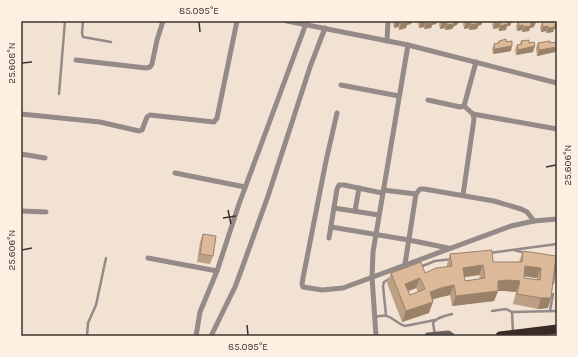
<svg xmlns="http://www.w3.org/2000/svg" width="578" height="357" font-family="Karla,sans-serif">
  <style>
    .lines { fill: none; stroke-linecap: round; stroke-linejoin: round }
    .lane { stroke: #948a88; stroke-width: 2.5 }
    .street { stroke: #948a88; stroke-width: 5 }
    .secondary { stroke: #6d5f5c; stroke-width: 7 }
    .highway { stroke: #3a2925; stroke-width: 9 }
    .wall { fill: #bd9f83; fill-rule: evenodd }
    .shaded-wall { fill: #9a826a }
    .building { fill: #dcb998; stroke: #9a826a; fill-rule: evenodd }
    .ticks { fill: none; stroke: #3b342e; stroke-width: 1.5 }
    .neatline { fill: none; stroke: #3b342e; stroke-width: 1.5 }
    .ticks-label { font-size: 10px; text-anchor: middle; fill: #3b342e }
  </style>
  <rect width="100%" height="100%" fill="#f2e2d3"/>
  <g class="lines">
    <g class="lane">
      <polyline points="83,21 82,33 83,37 111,42"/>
      <polyline points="59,94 65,21"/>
      <polyline points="514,250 525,253"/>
      <polyline points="490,253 557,244"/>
      <polyline points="420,267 435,261 452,259"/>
      <polyline points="553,283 555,267 554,262"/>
      <polyline points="492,311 506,309 512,312 513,333"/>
      <polyline points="550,311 553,294"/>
      <polyline points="512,312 557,311"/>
      <polyline points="386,315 383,286 384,282 391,278"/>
      <path d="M 375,317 C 392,312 392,322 405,326 L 435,320"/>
      <path d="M 435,335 L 433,323 C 437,317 445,316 452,314"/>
      <polyline points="87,336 88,323 96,305 106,258"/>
    </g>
    <g class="street">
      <polyline points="287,21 408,45 557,83"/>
      <polyline points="387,41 388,21"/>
      <polyline points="76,60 146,68 150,67 152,64 157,40 163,21"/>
      <polyline points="341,85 399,96"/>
      <polyline points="428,100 460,107 464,106 476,62"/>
      <polyline points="337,113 326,161 303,278 302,284 303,287 322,290 343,288 511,226 534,221 557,219"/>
      <polyline points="21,114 100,122 139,131 142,130 147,117 150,115 214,122 217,118 237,21"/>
      <polyline points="473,114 557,129"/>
      <polyline points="21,154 45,158"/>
      <polyline points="175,173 245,187"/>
      <polyline points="383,190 416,194"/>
      <polyline points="463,195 474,119 473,114 464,106"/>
      <polyline points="334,208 379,215"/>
      <polyline points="21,211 46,212"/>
      <polyline points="355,211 359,188"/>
      <polyline points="331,227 409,240 448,248"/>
      <polyline points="329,238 337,189 339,185 344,185 382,193"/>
      <polyline points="148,258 217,271"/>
      <polyline points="405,264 416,194 420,189 424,189 494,201 521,209 527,212 534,221"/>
      <polyline points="196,336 200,312 217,271 239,204 307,21"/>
      <polyline points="211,336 235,287 241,271 268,196 310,67 325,28"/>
      <polyline points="376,336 372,277 373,252 408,45"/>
    </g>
    <polyline class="secondary" points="428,336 448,334 451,336"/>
    <polyline class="highway" points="500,336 557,329"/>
  </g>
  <g class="wall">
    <polygon points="393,21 412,21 411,24 407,25 406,28 399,30 398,27 394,28 393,23"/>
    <polygon points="418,21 437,21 436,24 432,25 431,28 424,29 424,27 419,28 418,23"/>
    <polygon points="440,21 459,21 457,25 454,26 452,29 445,30 445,28 440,29 439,24"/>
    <polygon points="464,21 483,21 481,25 478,26 477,29 469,30 469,28 464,29 463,24"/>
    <polygon points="494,21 512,21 510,26 507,26 506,30 499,31 498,28 493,29 492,24"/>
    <polygon points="518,21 534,27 530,28 529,31 522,32 522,30 517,31 516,26"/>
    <polygon points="557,21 557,29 554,29 553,32 546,33 546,31 541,32 540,27 542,22"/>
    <polygon points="499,41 506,42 511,51 493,54 492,49 494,44 498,43"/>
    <polygon points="521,41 529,43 533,52 516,55 515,50 517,45 520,44"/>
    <polygon points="538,43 550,43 555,52 537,56 536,48"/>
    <polygon points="203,234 213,256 210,264 197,262 200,242"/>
    <path d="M 523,251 L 556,256 L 548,308 L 538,309 L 513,304 L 516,292 L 505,291 L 498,291 L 494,301 L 452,306 L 450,295 L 437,298 L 432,300 L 429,313 L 402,322 L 387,283 L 391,273 L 425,273 L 447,267 L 447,264 L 450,254 L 493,262 L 519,262 ZM 479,275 L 480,279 L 465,281 L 464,277 ZM 524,276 L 537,278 L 537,280 L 524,278 ZM 416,288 L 418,292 L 410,295 L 408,291 Z"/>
  </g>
  <g class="shaded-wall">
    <polygon points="407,21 412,21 411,24 407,25 406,28 399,30 401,24"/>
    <polygon points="432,21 437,21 436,24 432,25 431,28 424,29 426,24"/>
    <polygon points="454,21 459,21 457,25 454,26 452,29 445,30 447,25"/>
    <polygon points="478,21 483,21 481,25 478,26 477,29 469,30 471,25"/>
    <polygon points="512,21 510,26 507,26 506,30 499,31 500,26 507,22"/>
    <polygon points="400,22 398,27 394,28 395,23"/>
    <polygon points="425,22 424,27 419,28 421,23"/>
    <polygon points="471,22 469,28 464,29 466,23"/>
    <polygon points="536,22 534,27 530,28 529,31 522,32 524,27 531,23"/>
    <polygon points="442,23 447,23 445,28 440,29"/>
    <polygon points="500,23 498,28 493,29 495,24"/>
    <polygon points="555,24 557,24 557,29 554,29 553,32 546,33 548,28"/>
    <polygon points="523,25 522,30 517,31 519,26"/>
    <polygon points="548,26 546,31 541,32 543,27"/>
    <polygon points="512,46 511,51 493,54 495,49"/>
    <polygon points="535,46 533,52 516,55 518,50"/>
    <polygon points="557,47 555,52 537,56 539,50"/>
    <polygon points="483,265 479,275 459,278 463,268"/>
    <polygon points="525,266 541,268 537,278 522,276"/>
    <polygon points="420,278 416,288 402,294 405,284"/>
    <polygon points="509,280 520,281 516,292 505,291 498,291 494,301 452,306 456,296 498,281"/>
    <polygon points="454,285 450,295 437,298 426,302 430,292 441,288"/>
    <polygon points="541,298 551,298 548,308 538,309"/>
    <polygon points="433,302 429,313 402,322 406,311"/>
  </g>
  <g class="building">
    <polygon points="395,21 408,21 408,23 401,24 400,22 395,23"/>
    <polygon points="420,21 433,21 433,23 426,24 425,22 421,23"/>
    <polygon points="441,21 454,21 454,24 447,25 447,23 442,23"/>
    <polygon points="466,21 478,21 479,23 471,25 471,22 466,23"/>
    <polygon points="495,21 510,21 507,22 508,24 500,26 500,23 495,24"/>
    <polygon points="518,21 536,21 536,22 531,23 531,26 524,27 523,25 519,26"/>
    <polygon points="546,21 557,21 557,24 555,24 555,27 548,28 548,26 543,27 542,22"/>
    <polygon points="506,39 506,42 512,41 512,46 495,49 494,44 499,43 499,41"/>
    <polygon points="529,40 529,43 534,42 535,46 518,50 517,45 522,44 521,41"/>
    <polygon points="550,41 550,43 556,42 557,47 539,50 538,43"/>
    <polygon points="203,234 216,236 213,256 200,254"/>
    <path d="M 492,250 L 493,262 L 522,262 L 523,251 L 556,256 L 551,298 L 541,298 L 517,294 L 520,281 L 509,280 L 498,281 L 498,291 L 456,296 L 454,285 L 441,288 L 430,292 L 433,302 L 406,311 L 391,273 L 421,262 L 425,273 L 436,268 L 452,266 L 450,254 ZM 483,265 L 485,278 L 465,281 L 463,268 ZM 525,266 L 541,268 L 540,280 L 524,278 ZM 420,278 L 425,289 L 410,295 L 405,284 Z"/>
  </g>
  <path class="ticks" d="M 199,22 L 200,32M 22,63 L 32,62M 546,167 L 556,165M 228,210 L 231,224M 223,218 L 236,216M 22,250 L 32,248M 247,325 L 248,335"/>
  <rect width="578" height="357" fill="none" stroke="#fdf0e3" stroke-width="44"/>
  <rect x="22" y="22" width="534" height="313" class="neatline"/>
  <g class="ticks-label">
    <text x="199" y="14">85.095°E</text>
    <text transform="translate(11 63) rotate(-90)" y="4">25.608°N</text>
    <text transform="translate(567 165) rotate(-90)" y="4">25.606°N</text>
    <text transform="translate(11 250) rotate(-90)" y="4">25.606°N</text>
    <text x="248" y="350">85.095°E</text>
  </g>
</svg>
